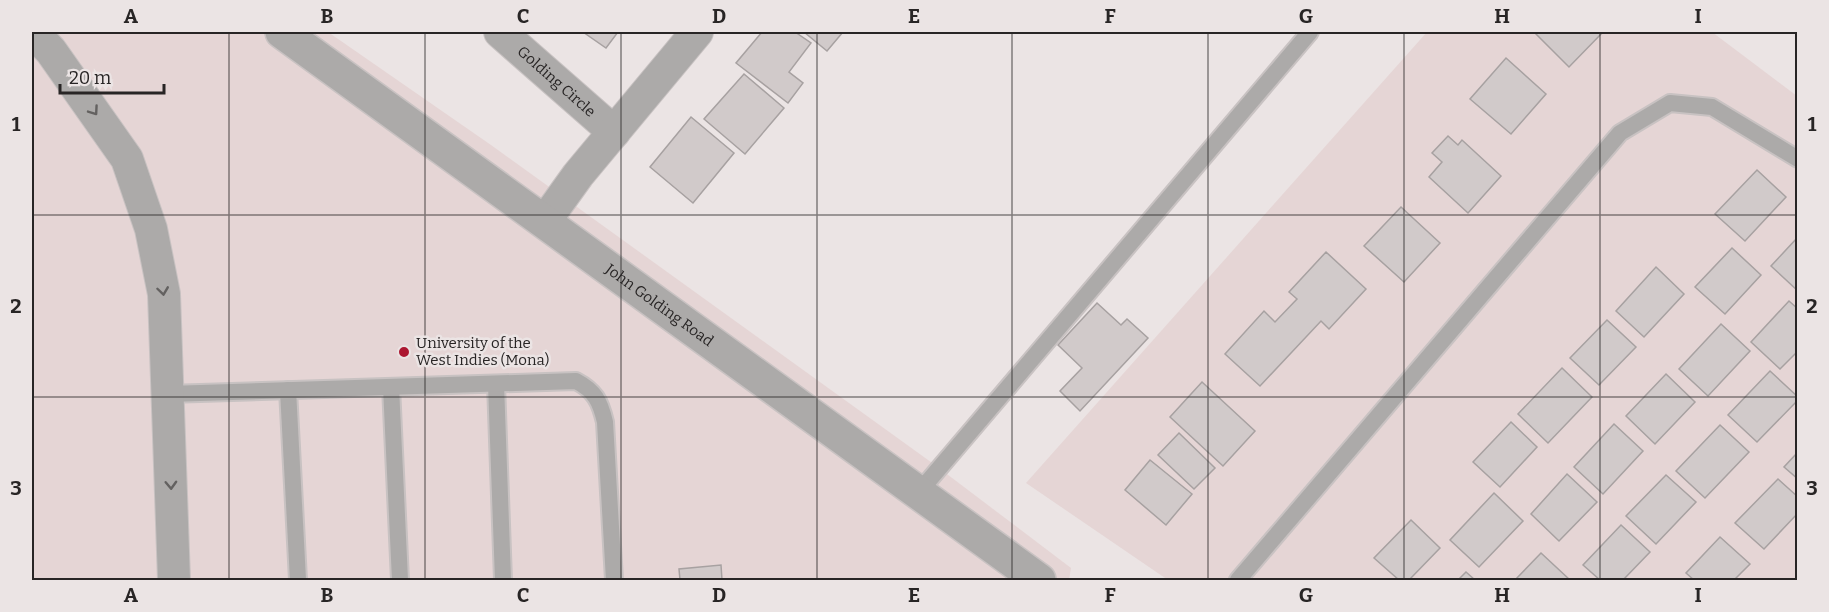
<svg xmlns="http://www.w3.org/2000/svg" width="1829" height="612" font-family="Bitter,serif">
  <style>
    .built { fill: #e5d5d5 }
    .building { fill: #d1caca; stroke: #a7a1a1; stroke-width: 1.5 }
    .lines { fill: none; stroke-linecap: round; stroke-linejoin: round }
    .service-casing { stroke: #c8c2c2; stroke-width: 20 }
    .minor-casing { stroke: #c8c2c2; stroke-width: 34 }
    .tertiary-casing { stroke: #c8c2c2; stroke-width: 36 }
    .service { stroke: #acaaa9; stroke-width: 16 }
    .minor { stroke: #acaaa9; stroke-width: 32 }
    .tertiary { stroke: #acaaa9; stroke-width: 33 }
    .oneway { stroke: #636160 }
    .grid { fill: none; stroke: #282525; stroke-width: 1.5; stroke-opacity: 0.55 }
    .poi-dot { fill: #ac1731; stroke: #ebe4e4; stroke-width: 2 }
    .labels { text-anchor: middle; stroke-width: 5; stroke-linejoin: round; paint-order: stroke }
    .street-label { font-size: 15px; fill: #282525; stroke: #ebe4e4 }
    .poi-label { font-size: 15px; fill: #282525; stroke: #ebe4e4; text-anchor: start }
    .neatline { fill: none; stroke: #282525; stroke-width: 2 }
    .grid-label { font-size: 20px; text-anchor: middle; font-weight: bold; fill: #282525 }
  </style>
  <rect width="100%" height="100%" fill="#ebe4e4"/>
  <g class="built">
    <polygon points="32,32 328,32 491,145 935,465 1071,568 1069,580 32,580"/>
    <polygon points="1427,32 1712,32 1797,96 1797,580 1168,580 1026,483"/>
  </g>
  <g class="building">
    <polygon points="583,32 618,32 606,48"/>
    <polygon points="762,32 795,32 811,43 789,72 803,83 788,103 736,63"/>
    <polygon points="804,32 843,32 827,51"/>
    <polygon points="1534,32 1603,32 1569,67"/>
    <polygon points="1506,58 1546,94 1511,134 1470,99"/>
    <polygon points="744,74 784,108 745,154 704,119"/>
    <polygon points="691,117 734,153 693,203 650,167"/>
    <polygon points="1448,136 1458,145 1462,140 1501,176 1468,213 1429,177 1442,162 1432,153"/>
    <polygon points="1757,170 1786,197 1745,241 1715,214"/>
    <polygon points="1401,207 1440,243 1404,282 1364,246"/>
    <polygon points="1798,237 1798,291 1771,266"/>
    <polygon points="1732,248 1761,275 1725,314 1695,287"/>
    <polygon points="1326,252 1366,289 1329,329 1321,321 1260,386 1225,354 1264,311 1275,322 1297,299 1289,292"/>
    <polygon points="1656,267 1684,294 1644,337 1616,311"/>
    <polygon points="1789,301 1798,309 1798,351 1780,369 1751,342"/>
    <polygon points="1097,303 1121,325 1127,319 1148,338 1080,411 1060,391 1082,368 1058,345"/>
    <polygon points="1607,320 1636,347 1599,385 1570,358"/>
    <polygon points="1721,324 1750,351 1708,396 1679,369"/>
    <polygon points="1562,368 1592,397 1548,443 1518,414"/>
    <polygon points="1770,371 1798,397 1798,400 1757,442 1728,415"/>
    <polygon points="1666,374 1695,402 1655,444 1626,416"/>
    <polygon points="1202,382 1255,431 1223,466 1170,417"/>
    <polygon points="1511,422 1537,447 1500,487 1473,462"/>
    <polygon points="1614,424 1643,451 1603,494 1574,467"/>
    <polygon points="1720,425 1749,452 1705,498 1676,471"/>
    <polygon points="1179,433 1215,468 1194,489 1158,455"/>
    <polygon points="1798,452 1798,479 1784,467"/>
    <polygon points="1150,460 1192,494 1166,525 1125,490"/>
    <polygon points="1567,474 1597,502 1559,541 1531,514"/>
    <polygon points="1666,475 1696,502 1656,544 1626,516"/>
    <polygon points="1778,479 1798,497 1798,513 1764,549 1735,523"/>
    <polygon points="1494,493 1523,521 1479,567 1450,540"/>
    <polygon points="1411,520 1440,548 1409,580 1399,580 1374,558"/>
    <polygon points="1621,525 1650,552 1623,580 1600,580 1583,565"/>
    <polygon points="1720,537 1750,564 1734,580 1694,580 1686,573"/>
    <polygon points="1541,553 1570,580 1515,580"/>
    <polygon points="721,565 722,580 680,580 679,569"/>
    <polygon points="1466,572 1475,580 1458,580"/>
  </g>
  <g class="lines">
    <defs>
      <g id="service">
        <polyline points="496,384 503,580"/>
        <polyline points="391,387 400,580"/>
        <polyline points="288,390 298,580"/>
        <path d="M 168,394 L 576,381 C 595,391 600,401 605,422 L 614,580"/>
        <polyline points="919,492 1310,32"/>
        <polyline points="1238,580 1620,133 1670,103 1712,107 1798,159"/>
      </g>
      <g id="minor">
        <polyline points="33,32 51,51 127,159 151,229 164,294 174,580"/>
        <path id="s1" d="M 500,32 L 614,132"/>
        <polyline points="545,221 578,175 697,32"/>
      </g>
      <g id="tertiary">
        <path id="s2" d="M 282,32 L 1039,580"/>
      </g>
    </defs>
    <use href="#service" class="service-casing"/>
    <use href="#minor" class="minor-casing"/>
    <use href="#tertiary" class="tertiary-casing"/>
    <use href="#service" class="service"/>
    <use href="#minor" class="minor"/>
    <use href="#tertiary" class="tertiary"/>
  </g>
  <defs><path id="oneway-chevron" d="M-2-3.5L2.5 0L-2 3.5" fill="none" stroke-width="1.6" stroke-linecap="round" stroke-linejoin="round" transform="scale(1.5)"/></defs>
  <g class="oneway">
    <use href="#oneway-chevron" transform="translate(94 111) rotate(55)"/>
    <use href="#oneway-chevron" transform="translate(163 291) rotate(82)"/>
    <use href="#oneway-chevron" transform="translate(171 485) rotate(88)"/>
  </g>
  <path class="grid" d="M 229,32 L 229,580M 425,32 L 425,580M 621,32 L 621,580M 817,32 L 817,580M 1012,32 L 1012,580M 1208,32 L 1208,580M 1404,32 L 1404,580M 1600,32 L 1600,580M 32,215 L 1798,215M 32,397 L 1798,397"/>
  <circle class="poi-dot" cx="404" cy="352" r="6"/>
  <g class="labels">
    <g class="street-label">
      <text dy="5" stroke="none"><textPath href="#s1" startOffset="75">Golding Circle</textPath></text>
      <text dy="5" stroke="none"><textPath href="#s2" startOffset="466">John Golding Road</textPath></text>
    </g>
    <g class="poi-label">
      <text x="416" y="348">University of the<tspan x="416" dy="17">West Indies (Mona)</tspan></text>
    </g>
  </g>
  <rect width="1829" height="612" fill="none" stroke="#ebe4e4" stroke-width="66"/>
  <path d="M60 84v9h104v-9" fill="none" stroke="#282525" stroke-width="3"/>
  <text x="69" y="84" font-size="18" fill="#282525" stroke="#ebe4e4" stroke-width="4.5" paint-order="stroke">20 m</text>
  <rect x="33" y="33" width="1763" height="546" class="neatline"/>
  <g class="grid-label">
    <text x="131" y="23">A</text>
    <text x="327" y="23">B</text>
    <text x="523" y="23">C</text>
    <text x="719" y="23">D</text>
    <text x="914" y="23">E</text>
    <text x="1110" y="23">F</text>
    <text x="1306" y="23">G</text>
    <text x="1502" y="23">H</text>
    <text x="1698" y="23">I</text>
    <text x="16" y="131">1</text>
    <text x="1812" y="131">1</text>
    <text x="16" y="313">2</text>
    <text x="1812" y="313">2</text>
    <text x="16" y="495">3</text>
    <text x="1812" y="495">3</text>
    <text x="131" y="602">A</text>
    <text x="327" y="602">B</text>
    <text x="523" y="602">C</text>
    <text x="719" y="602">D</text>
    <text x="914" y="602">E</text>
    <text x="1110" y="602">F</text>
    <text x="1306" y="602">G</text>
    <text x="1502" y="602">H</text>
    <text x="1698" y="602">I</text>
  </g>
</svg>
